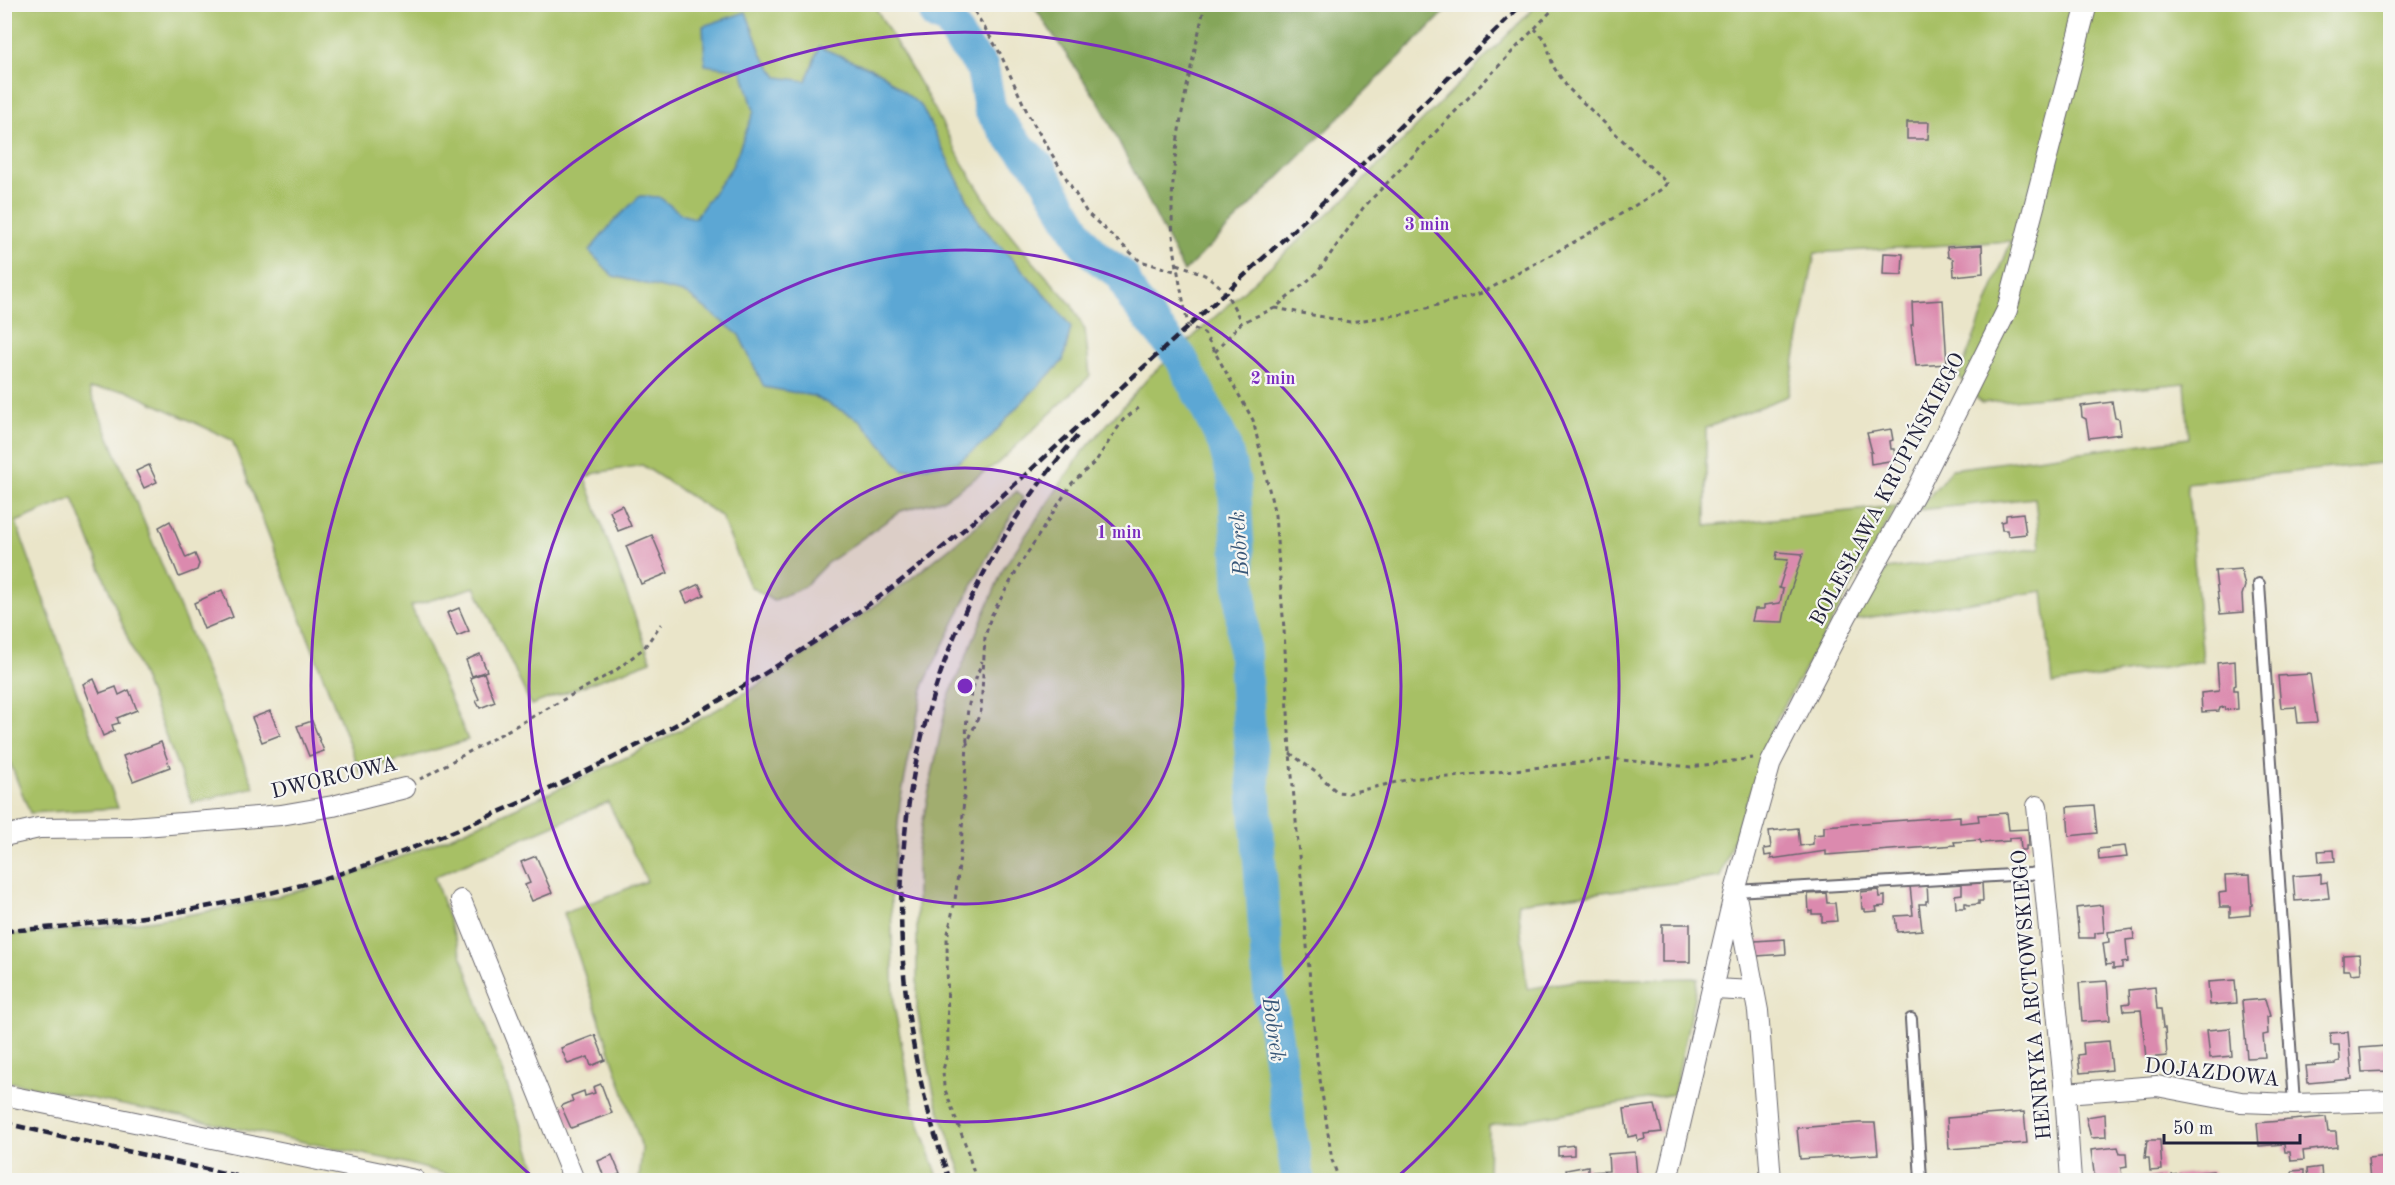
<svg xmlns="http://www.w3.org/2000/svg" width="2395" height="1185" font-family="'Old Standard TT',serif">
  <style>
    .green { fill: #a7c065; stroke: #647150; stroke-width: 1.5 }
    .forest { fill: #85a65a; stroke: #54644a; stroke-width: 1.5 }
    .water { fill: #5ca7d4; stroke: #3f6488; stroke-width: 1.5 }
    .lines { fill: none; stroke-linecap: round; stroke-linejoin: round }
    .river { stroke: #5ca7d4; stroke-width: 33 }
    .building { fill: #db8aae }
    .lane-casing { stroke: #68666d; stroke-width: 14 }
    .street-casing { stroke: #68666d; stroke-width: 22 }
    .path { stroke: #68666d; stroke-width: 3; stroke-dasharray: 4.5 4.5; stroke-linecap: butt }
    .lane { stroke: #fff; stroke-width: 10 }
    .street { stroke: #fff; stroke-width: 20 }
    .rail { stroke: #22223b; stroke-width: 4.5; stroke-dasharray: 9 4.5; stroke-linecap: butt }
    .ring { fill: none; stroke: #7b2cbf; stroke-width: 3 }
    .labels { text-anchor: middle; stroke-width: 4.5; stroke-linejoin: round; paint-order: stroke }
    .street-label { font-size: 21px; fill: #22223b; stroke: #f6f6f2 }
    .water-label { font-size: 22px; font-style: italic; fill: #395778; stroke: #f6f6f2 }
    .centre { fill: #7b2cbf; stroke: #f6f6f2; stroke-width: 3 }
    .ring-label { font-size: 18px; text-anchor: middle; font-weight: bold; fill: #7b2cbf; stroke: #f6f6f2; stroke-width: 4.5; stroke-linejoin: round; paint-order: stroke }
  </style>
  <rect width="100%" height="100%" fill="#f6f6f2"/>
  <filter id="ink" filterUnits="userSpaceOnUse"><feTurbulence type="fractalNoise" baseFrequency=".0167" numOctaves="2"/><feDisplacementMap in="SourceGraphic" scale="12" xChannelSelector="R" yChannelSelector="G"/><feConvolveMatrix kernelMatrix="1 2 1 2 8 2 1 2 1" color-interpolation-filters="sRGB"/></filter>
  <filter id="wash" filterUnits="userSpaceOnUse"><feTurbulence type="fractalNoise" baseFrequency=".008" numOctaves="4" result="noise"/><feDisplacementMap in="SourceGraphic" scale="24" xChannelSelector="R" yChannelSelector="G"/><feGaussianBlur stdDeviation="1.35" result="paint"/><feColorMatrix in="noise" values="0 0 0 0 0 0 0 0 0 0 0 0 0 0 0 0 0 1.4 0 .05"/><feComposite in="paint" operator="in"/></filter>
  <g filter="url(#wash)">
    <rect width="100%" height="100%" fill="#eae5c9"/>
    <g class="green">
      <polygon points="5,5 874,5 933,106 963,164 995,215 1029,257 1071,304 1085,330 1090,376 998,463 944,499 901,511 826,564 804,587 773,601 750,586 721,516 642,465 596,473 585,478 651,661 531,705 475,587 411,606 468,740 360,772 232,440 125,390 89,389 254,787 192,803 73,498 16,522 118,808 30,813 5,750"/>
      <polygon points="1537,5 2390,5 2390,462 2187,483 2203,661 2053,684 2043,591 1852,620 1887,569 2040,548 2035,498 1918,510 1952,469 2189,438 2185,383 1981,403 1959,376 2011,241 1815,253 1788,396 1706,428 1706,526 1897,506 1776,720 1720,877 1518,903 1527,989 1580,980 1698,978 1674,1094 1489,1126 1488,1180 964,1180 935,1098 917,1010 917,850 947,701 1004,567 1081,454 1149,377 1350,194"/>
      <path d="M 1017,491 L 1023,498 L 1002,530 L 978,574 L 924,684 L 900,802 L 891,900 L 894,1005 L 913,1105 L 939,1180 L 639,1180 L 642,1148 L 564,913 L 647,881 L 608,802 L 434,877 L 540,1180 L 467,1180 L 402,1162 L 5,1081 L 5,935 C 100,929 197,918 290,893 C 371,872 446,840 522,805 C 567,785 612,765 656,743 C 786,675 907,588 1017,491 Z"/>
    </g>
    <polygon class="forest" points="1033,5 1452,5 1184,272 1101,106"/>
    <polygon class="water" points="746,12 762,55 778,77 806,81 819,47 880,72 922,107 979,223 1051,301 1071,327 1063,361 1018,406 989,439 958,462 903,470 860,420 813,396 764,387 739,335 687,294 613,276 589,251 614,221 640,196 659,197 683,215 695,218 732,167 754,111 742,70 705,65 703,26"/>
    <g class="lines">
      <polyline class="river" points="935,4 936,15 949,20 961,42 982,67 990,109 1011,138 1039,167 1083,242 1098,258 1122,275 1133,298 1181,358 1224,443 1234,480 1247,699 1270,997 1298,1180"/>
    </g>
    <g id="blocks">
      <g class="building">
        <polygon points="1907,122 1929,122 1928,139 1907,139"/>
        <polygon points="1982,245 1983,273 1954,276 1953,259 1948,257 1947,247"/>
        <polygon points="1884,253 1903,254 1902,275 1883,274"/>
        <polygon points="1943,300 1947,364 1916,366 1911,325 1913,325 1912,302"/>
        <polygon points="2112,402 2115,418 2119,419 2121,434 2089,438 2086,419 2082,417 2081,406"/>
        <polygon points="1891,429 1893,440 1890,441 1891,449 1894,449 1895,460 1871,464 1870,452 1872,452 1867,433"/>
        <polygon points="149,465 157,482 144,488 136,471"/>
        <polygon points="622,505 631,526 618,531 610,511"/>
        <polygon points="2023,513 2026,534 2008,536 2007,530 2002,530 2001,522 2006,521 2006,515"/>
        <polygon points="170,521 186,558 195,554 199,564 197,570 179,577 159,527"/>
        <polygon points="652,535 668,573 641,584 626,546"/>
        <polygon points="1777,552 1803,554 1787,601 1783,622 1752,621 1755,609 1764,609 1764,605 1780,603 1783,589 1779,588 1788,560 1776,559"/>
        <polygon points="2241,569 2245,586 2242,595 2243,612 2220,614 2215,571"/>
        <polygon points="699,584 704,595 687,603 682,592"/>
        <polygon points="222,590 233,617 204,629 194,603"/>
        <polygon points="459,608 469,631 457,636 447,613"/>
        <polygon points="480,654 487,671 472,676 466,660"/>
        <polygon points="2235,661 2236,685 2234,686 2234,690 2237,690 2238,709 2225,710 2224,707 2220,708 2219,711 2202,712 2201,693 2219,691 2217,663"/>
        <polygon points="484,673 495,702 480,708 476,701 479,699 470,678"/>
        <polygon points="2310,674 2317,722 2298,723 2296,707 2281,708 2278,676"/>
        <polygon points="94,679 100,693 116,687 119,695 129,690 137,710 117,718 119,723 112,725 114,731 103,736 83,684"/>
        <polygon points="270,711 280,735 262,742 252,718"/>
        <polygon points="312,721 324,751 309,756 297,726"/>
        <polygon points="161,742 170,767 133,781 123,756"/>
        <polygon points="2094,805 2097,833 2069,836 2067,807"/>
        <polygon points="2007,813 2009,830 2028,829 2029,846 2026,846 2026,850 2021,850 2020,837 2009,838 2009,841 1981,843 1980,840 1954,842 1955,845 1826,855 1826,851 1771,859 1771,855 1765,856 1764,849 1771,848 1769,831 1798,828 1800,846 1813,844 1813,835 1824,834 1824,826 1960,816 1960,823 1979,821 1978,815"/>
        <polygon points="2125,846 2127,857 2099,860 2098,849"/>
        <polygon points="2334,850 2335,861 2319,862 2318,851"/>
        <polygon points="536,856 552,893 532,901 525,885 530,883 521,862"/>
        <polygon points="2321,874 2321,883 2327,882 2329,898 2295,901 2293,876"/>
        <polygon points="2250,875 2252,905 2250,906 2250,915 2230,917 2230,907 2220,907 2219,893 2226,892 2225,876"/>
        <polygon points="1982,883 1983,901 1979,901 1979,904 1968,905 1967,903 1965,903 1965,908 1956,908 1955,895 1962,894 1962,884"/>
        <polygon points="1927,884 1928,901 1926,901 1926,904 1919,904 1922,930 1897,932 1895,916 1913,915 1910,886"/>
        <polygon points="1879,890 1880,897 1885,896 1885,906 1876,907 1877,911 1865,912 1865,909 1862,909 1861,892"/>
        <polygon points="1826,893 1827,903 1835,903 1837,921 1822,922 1822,914 1812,914 1812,911 1809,912 1808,894"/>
        <polygon points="2102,905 2104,932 2095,933 2095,938 2079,938 2076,908"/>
        <rect x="1662" y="924" width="28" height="38"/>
        <polygon points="2133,929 2134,939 2126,940 2128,962 2122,963 2122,968 2113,969 2113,964 2106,965 2103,943 2109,942 2108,932"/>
        <polygon points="1785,939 1786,954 1757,956 1755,941"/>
        <polygon points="2360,954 2361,973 2351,974 2350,970 2343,970 2343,955"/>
        <polygon points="2235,980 2237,1003 2210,1005 2208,982"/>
        <polygon points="2107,981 2110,1020 2082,1022 2079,983"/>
        <polygon points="2155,987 2157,1009 2161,1009 2163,1028 2165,1028 2167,1056 2146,1058 2141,1010 2124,1011 2123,1004 2130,1003 2129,990"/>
        <polygon points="2265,999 2270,1016 2267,1017 2268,1034 2263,1035 2265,1057 2247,1058 2242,1001"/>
        <polygon points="2230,1028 2232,1056 2210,1058 2207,1030"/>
        <polygon points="2348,1032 2352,1079 2308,1083 2306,1066 2336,1064 2336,1062 2340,1061 2339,1045 2331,1045 2330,1033"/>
        <polygon points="595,1035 605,1060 591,1066 588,1057 568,1064 561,1048"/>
        <polygon points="2109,1041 2112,1070 2080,1073 2078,1055 2084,1054 2083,1043"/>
        <polygon points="2386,1046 2388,1071 2362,1072 2360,1048"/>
        <polygon points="601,1084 612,1113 571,1128 561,1106 573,1101 571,1096 584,1091 585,1096 595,1093 593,1087"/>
        <polygon points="1655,1105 1662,1132 1644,1134 1645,1139 1638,1141 1637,1135 1628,1137 1624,1109"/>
        <polygon points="2024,1112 2027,1143 1949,1149 1947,1118"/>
        <polygon points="2105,1114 2106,1137 2091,1138 2086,1117"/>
        <polygon points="2326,1117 2328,1132 2336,1132 2337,1147 2303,1151 2304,1160 2291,1161 2290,1152 2285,1152 2284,1144 2259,1146 2257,1123"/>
        <polygon points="1859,1123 1875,1123 1878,1154 1800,1159 1797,1128"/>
        <polygon points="2147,1140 2160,1140 2162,1170 2150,1171 2149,1158 2145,1158"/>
        <polygon points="1574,1145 1574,1155 1558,1156 1558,1147"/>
        <polygon points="2118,1147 2120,1154 2126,1154 2127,1167 2121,1168 2122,1177 2095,1180 2091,1150"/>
        <polygon points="1635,1152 1637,1175 1604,1180 1568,1180 1566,1170 1588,1166 1588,1172 1609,1171 1608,1154"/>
        <polygon points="612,1155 620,1174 605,1180 598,1161"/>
        <polygon points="2390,1156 2390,1180 2370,1180 2368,1158"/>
        <polygon points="2321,1167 2322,1180 2308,1180 2307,1169"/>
        <polygon points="2304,1170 2304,1180 2293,1180 2292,1171"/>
        <polygon points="2213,1171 2213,1180 2172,1180 2172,1175"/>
        <polygon points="2163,1176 2163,1180 2132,1180 2132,1178"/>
      </g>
    </g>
  </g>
  <g filter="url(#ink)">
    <use href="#blocks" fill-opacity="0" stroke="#68666d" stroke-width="1.5"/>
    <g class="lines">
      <defs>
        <g id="lane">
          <polyline points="2259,584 2294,1104"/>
          <polyline points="1735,891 2044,873"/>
          <polyline points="1911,1019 1921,1180"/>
        </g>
        <g id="street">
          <polyline points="2037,806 2065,1093 2071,1180"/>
          <polyline points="4,836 39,828 132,827 281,815 333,806 405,788"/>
          <polyline points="461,900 574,1180"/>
          <polyline points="1737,901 1758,1011 1771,1180"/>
          <polyline points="1714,989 1754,991"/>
          <polyline points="2065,1093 2157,1086 2241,1102 2294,1104 2390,1101"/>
          <polyline points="4,1095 415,1180"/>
          <polyline points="1667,1180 1735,891 1771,762 1846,617 1919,486 2007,310 2087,4"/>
        </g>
      </defs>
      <use href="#lane" class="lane-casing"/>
      <use href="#street" class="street-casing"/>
      <g class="path">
        <polyline points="970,4 1000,53 1029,116 1087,213 1140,261 1178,272"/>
        <path d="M 1205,4 C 1190,73 1172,142 1172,212 C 1172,250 1181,288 1188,326 L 1204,333 L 1253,420 L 1275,515 L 1284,629 L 1290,753 L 1317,1059 L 1332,1160 L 1339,1180"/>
        <path d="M 1177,264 C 1216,277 1224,285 1241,322"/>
        <polyline points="1275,308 1350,322 1404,314 1482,293 1583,237 1662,189 1667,183 1567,87 1553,66 1546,41 1535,29"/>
        <polyline points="1215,352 1241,323 1275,308 1317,273 1363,208 1558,4"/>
        <path d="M 967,742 C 964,713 972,689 982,661"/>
        <polyline points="1290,753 1318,774 1337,792 1349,793 1414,778 1453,777 1612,759 1691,767 1753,758"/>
        <polyline points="420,779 615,671 644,648 661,624"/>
        <polyline points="976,1180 966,1146 944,1087 943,1070 948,1051 947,938 955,900 961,847 967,744 981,711 985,637 991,616 1021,563 1072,483 1096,461 1123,420 1140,407"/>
      </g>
      <use href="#lane" class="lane"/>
      <use href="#street" class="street"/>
      <g class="rail">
        <path d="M 4,931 C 102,925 199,912 294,887 C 371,867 444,836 517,804 C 648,744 774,675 890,589 C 968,531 1038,462 1111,397 C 1187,327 1265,258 1340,186 C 1401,126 1461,65 1522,4"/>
        <polyline points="4,1123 254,1180"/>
        <path d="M 950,1180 C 856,922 897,646 1078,435"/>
      </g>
    </g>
  </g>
  <circle cx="965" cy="686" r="218" fill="#7b2cbf" fill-opacity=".12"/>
  <g class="ring">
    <circle cx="965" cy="686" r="218"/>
    <circle cx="965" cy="686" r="436"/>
    <path d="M536 1180A654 654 0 1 1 1394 1180"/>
  </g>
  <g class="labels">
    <g class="street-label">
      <text transform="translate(1887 489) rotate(-62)" y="7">BOLESŁAWA KRUPIŃSKIEGO</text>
      <text transform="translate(334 777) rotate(-13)" y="7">DWORCOWA</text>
      <text transform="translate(2031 995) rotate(-95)" y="7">HENRYKA ARCTOWSKIEGO</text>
      <text transform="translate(2212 1072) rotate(6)" y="7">DOJAZDOWA</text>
    </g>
    <g class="water-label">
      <text transform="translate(1238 544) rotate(-94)" y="8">Bobrek</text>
      <text transform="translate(1275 1029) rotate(82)" y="8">Bobrek</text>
    </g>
  </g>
  <circle cx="965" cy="686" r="9" class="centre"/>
  <g class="ring-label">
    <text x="1427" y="230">3 min</text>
    <text x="1273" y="384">2 min</text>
    <text x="1119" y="538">1 min</text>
  </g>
  <rect width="2395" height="1185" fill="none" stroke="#f6f6f2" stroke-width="24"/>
  <path d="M2164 1134v9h136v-9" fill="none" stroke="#22223b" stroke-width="3"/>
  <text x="2173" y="1134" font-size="18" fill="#22223b" stroke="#f6f6f2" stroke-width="4.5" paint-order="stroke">50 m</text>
</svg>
